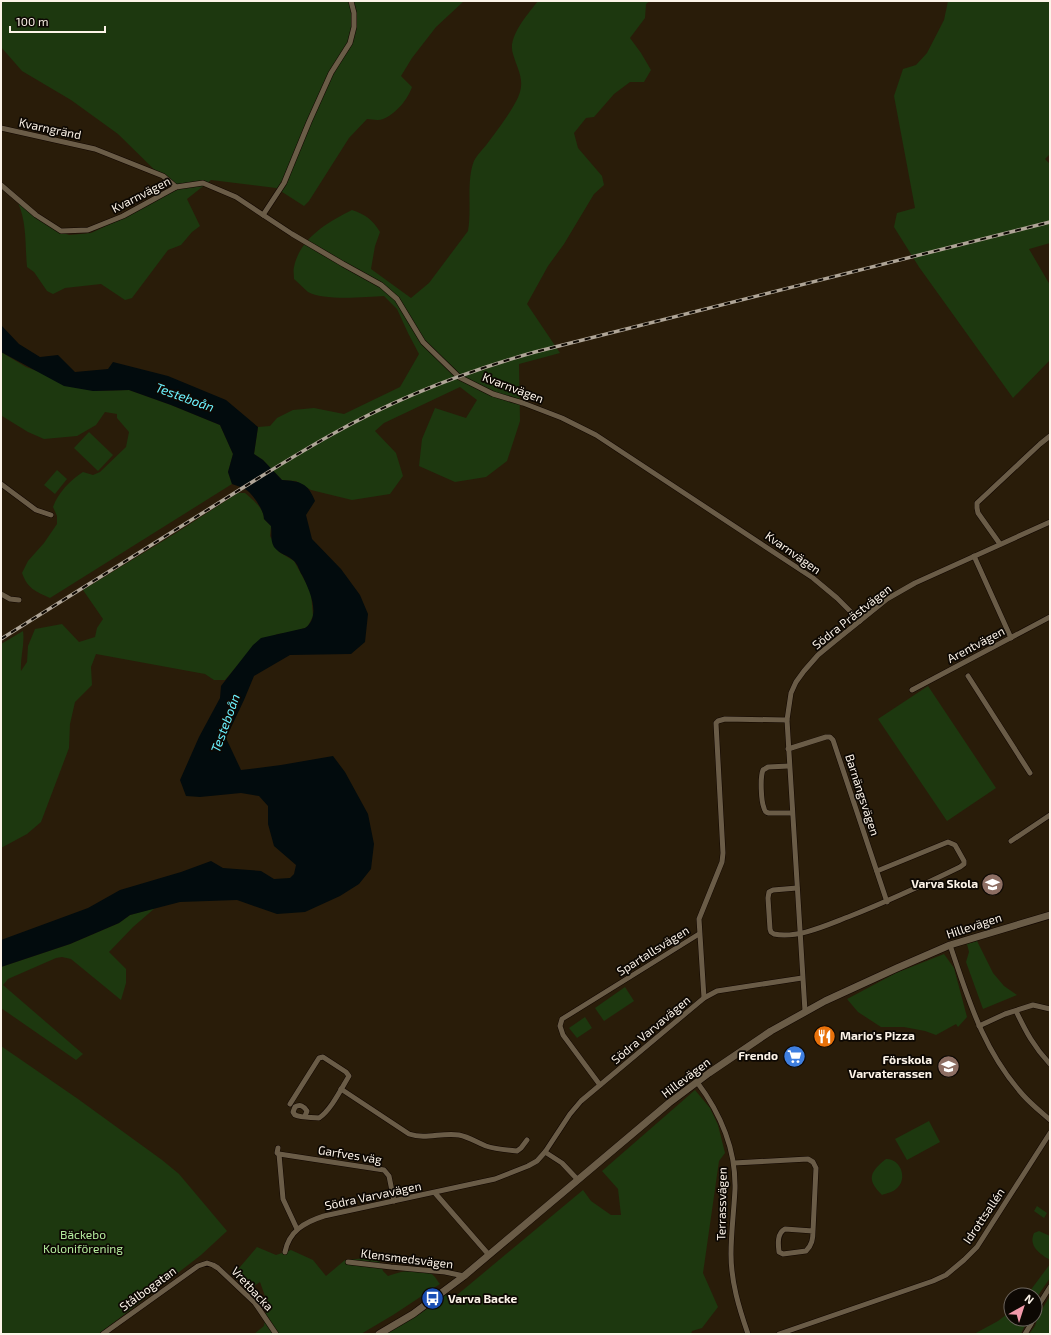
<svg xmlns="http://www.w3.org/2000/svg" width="1051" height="1335" font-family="'Exo 2',sans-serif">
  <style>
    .green { fill: #1d380f }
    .water { fill: #020b0d }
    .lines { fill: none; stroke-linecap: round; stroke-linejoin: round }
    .street-casing { stroke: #110600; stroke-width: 6 }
    .secondary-casing { stroke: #110600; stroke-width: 8 }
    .street { stroke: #6a5c47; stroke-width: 5 }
    .secondary { stroke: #6a5c47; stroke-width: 7 }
    .rail-casing { stroke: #afa597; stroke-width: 3.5 }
    .rail { stroke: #0d0803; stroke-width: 2; stroke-dasharray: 6; stroke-linecap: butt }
    .labels { text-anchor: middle; stroke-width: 3.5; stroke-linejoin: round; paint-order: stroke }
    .street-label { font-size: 12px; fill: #fcf3e8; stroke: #0d0803 }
    .poi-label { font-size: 12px; font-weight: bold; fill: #fcf3e8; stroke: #0d0803; text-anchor: end }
    .park-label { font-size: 12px; fill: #b3ea9c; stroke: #0d0803 }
    .water-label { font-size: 13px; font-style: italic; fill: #6cf2fe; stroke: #0d0803 }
  </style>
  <rect width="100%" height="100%" fill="#291c09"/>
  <g class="green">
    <path d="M 1,1 L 464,1 L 436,27 L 412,58 L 401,76 L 412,87 C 408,99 396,114 383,119 C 378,121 372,119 367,119 L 349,138 L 309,201 L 304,206 L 276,188 L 211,180 L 187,199 L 200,226 L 192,232 L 181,245 L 168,250 L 132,298 L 125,300 L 101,284 L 65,288 L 53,294 L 47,291 L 34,272 L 27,267 C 25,246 27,222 18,203 L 53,229 L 69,235 L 91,233 L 121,219 L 174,189 L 118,134 L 71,100 L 22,71 L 1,47 Z"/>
    <path d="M 538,1 L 650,1 L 646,4 L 645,18 L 630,38 L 641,53 L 651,70 L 644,82 L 630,82 L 614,94 L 594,117 L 586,118 L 574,133 L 578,148 L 602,176 L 604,185 L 594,194 L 564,244 L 548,266 L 527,304 L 560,353 L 519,364 L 520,421 L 507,461 L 486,477 L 455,482 L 419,466 L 422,439 L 435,408 L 466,418 L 477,400 L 460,387 L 384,423 L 375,431 L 396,453 L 403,476 L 390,494 L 352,500 L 311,490 L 296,481 L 282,480 L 263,460 L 254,454 L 258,427 L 270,426 L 277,418 L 293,410 L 314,408 L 344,414 L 400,387 L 419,354 L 408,333 L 397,309 L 384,296 C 366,297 323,301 308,292 C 303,288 299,283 294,279 C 294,275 293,270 294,267 C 300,238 328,222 352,210 C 366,215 372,219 380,232 L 375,246 L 371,269 L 411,298 L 429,283 L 468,231 C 472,209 466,181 474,161 C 477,155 483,149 487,144 C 496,132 516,106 520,92 C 524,78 517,68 513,54 C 507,37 528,14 538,1 Z"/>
    <polygon points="948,1 1050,1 1050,154 1045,159 1050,164 1050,243 1029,249 1050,285 1050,360 1013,398 919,267 894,227 897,213 915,208 894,96 903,69 916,65 927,53 944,20"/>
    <path d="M 1,352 L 26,367 L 93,391 L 129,390 L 171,405 L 220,425 L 233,454 L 228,472 L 232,484 L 50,598 C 35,591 28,589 22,573 L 28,561 L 44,543 L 57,524 L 57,516 L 53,507 C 58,493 70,480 83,472 L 93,475 L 100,472 L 126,447 L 129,432 L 117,418 L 117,414 L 105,412 L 96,425 L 77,436 L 44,439 L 28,432 L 2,416 Z"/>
    <polygon points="89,432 113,455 98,471 74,448"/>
    <polygon points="57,470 67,479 55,494 44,485"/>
    <path d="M 238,493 L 245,493 C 253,500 264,508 264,519 L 271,526 L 270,536 L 279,552 L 294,561 L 305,581 L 311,593 L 313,616 L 308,626 L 305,628 L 288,633 L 277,634 L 237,666 L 225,680 L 214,680 L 205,674 L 96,654 L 91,667 L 92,685 L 75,702 L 70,724 L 69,748 L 41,822 L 27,834 L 1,848 L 1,644 L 23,631 C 25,644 20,658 21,671 L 27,662 L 28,646 L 35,629 L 62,624 L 79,642 L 95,637 L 97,628 L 103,619 L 83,590 L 176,533 Z"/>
    <polygon points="928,686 996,788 947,821 878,719"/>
    <polygon points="155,908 133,927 109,952 126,969 126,983 121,1000 71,959 62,957 56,958 8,979 3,985 83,1054 76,1060 1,1008 1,967 70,944 119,923 130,915"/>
    <polygon points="977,941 993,973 1004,986 1017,995 983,1009 966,962 969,952 967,944"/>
    <polygon points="944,954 954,968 967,1017 958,1027 956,1024 936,1035 925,1031 904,1027 881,1027 858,1012 847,999 896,973"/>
    <polygon points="625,987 634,1001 604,1021 595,1008"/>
    <polygon points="585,1017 592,1028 577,1038 569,1028"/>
    <polygon points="1,1046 78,1099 162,1160 179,1174 227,1231 201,1255 99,1334 1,1334"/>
    <polygon points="695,1090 710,1108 718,1125 725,1153 719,1161 703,1273 718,1307 702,1328 692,1331 691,1334 385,1334 421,1313 447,1294 451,1300 583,1190 591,1201 611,1215 621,1215 618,1189 602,1171"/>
    <polygon points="929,1121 940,1142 907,1160 895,1139"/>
    <path d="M 886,1159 C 900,1158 909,1179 896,1189 C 893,1192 887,1193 882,1195 C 866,1179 870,1172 886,1159 Z"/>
    <polygon points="1037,1206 1047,1213 1044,1218 1034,1211"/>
    <path d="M 1039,1231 L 1050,1236 L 1050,1260 C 1040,1254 1028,1246 1034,1233 Z"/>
    <path d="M 257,1247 L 276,1255 L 291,1250 L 313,1260 L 326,1276 L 345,1260 L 378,1257 L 383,1271 L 388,1276 C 400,1272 423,1265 434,1276 C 436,1278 438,1282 440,1284 L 393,1315 L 361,1334 L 254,1334 L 264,1326 L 267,1302 L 260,1282 L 248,1290 L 234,1274 Z"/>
    <polygon points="1050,1264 1050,1278 1041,1291 1035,1301 1035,1295 1027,1295"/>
    <polygon points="1050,1296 1050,1334 1029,1334 1035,1326 1039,1314"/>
    <polygon points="1011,1311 1011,1319 1028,1319 1021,1334 974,1334 998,1321"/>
  </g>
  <path class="water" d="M 1,325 L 19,344 L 40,357 L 58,355 L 75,372 L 108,369 L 113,362 L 168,376 L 226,400 L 258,427 L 254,454 L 263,460 L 282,480 C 300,481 308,483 315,501 L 306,515 L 312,539 L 341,569 L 360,595 L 368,614 L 365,642 L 351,654 L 290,655 L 254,676 L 244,700 L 226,738 L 241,770 L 281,765 L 333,756 L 345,772 L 368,814 L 374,844 L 371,869 L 359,884 L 340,896 L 305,912 L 277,914 L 237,900 L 180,902 L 130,915 L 119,923 L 70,944 L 1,967 L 1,940 L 88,908 L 120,890 L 181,872 L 211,861 L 223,868 L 261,871 L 274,879 L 290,878 L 294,874 L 296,865 L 274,846 L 268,824 L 268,806 L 259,796 L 241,793 L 200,797 L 186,796 L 180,780 L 199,737 L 220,698 L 221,686 L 253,645 L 261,638 L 305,628 C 322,616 309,589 302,575 C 299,570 298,565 294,561 C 288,555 279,554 274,547 C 270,540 272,533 271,526 L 264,519 C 264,511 255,498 249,492 C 245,488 237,486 232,484 L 228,472 L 233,454 L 220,425 L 171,405 L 129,390 L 93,391 L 64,386 L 1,352 Z"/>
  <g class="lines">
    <defs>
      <g id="street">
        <polyline points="1,128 95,149 163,176 176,187"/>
        <polyline points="1,185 36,215 61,231 88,230 123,216 176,187 203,183 236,197 292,234 343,264 381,285 397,299 423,342 459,377 493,394 523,403 562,418 596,435 813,578 837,598 860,621"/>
        <polyline points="263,215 284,183 309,122 331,73 350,43 354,27 354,13 351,1"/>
        <polyline points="1,484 36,510 51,515"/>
        <polyline points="1000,544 978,513 977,508 977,503 1040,444 1050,436"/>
        <polyline points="974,556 1011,638"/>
        <polyline points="1,594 10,599 19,600"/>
        <polyline points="968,676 1030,773"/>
        <polyline points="912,690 1050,617"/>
        <polyline points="788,749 826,737 830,737 833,740 887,902"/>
        <path d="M 789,766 L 768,767 L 763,770 C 760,777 761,801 764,808 C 765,812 765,811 768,813 L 792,813"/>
        <polyline points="1011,841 1050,815"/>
        <path d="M 797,888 L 773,890 L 769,892 L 768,898 L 770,929 L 771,932 L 774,934 C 797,939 827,925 848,917 C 886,902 923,885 960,867 L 964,864 L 964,861 L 955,845 L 948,842 L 877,871"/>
        <path d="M 950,945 C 969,1001 983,1050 1023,1095 C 1031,1104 1041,1112 1050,1120"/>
        <polyline points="704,998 699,919 722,862 723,853 716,723 718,721 725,719 787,720"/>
        <polyline points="805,1011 787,720 791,693 796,682 804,671 818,655 835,641 887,599 915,583 1050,522"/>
        <path d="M 1016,1011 C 1026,1032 1034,1047 1050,1064"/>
        <polyline points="979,1026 1005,1014 1033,1005 1050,1009"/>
        <path d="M 697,1082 C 721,1114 736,1148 735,1189 C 734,1211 731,1232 731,1254 C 731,1282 739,1308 748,1334"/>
        <polyline points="600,1085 563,1035 560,1026 562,1019 699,934"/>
        <path d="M 341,1089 L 409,1134 C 426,1140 442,1132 459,1135 C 469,1137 476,1142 486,1146 C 495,1149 506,1150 517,1151 L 521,1148 L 527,1140"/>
        <path d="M 290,1104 L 319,1058 L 323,1057 L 346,1072 L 349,1076 C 341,1089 331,1110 319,1118 C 311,1117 302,1118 295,1115 L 293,1112 L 295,1107 C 300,1104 304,1106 307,1111 L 305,1116"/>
        <polyline points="278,1148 277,1153 279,1154"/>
        <polyline points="545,1152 562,1163 578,1180"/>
        <path d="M 734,1163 L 808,1159 L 813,1162 L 816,1168 L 813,1231 C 813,1239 812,1245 806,1251 L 783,1254 L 779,1252 C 778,1244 777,1233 785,1229 L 813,1231"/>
        <polyline points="435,1193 489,1255"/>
        <polyline points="297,1229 283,1199 279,1154 384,1170 389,1176 394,1201"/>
        <path d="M 285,1252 C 289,1231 305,1222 324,1216 L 481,1182 L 495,1179 L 528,1166 L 537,1161 L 545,1152 L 570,1114 L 581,1101 L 704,998 L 717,991 L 802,978"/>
        <polyline points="348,1262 391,1267 445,1272 464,1276"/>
        <polyline points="1035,1311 1050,1287"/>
        <polyline points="103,1334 198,1266 207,1263 213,1265 218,1268 255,1303 276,1334"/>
        <polyline points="779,1334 933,1281 946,1275 964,1260 977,1247 1050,1133"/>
        <polyline points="1025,1334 1031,1324 1033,1319"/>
      </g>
      <polyline id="secondary" points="379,1334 413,1314 464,1276 669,1103 709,1073 771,1031 825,1001 897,968 950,945 1050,915"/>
    </defs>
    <use href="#street" class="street-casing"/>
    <use href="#secondary" class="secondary-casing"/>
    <use href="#street" class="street"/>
    <use href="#secondary" class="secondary"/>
    <defs>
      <path id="rail" d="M 1,639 C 63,600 126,561 188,522 C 235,493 281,463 329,436 C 394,399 464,372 535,352 L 1050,222"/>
    </defs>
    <use href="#rail" class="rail-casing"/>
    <use href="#rail" class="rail"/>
  </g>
  <defs>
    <symbol id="school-disc" viewBox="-11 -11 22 22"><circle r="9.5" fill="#8d6e63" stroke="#0d0803"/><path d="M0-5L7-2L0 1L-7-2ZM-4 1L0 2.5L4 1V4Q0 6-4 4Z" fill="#fff"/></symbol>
    <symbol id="restaurant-disc" viewBox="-11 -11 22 22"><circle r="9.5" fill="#e8710a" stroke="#0d0803"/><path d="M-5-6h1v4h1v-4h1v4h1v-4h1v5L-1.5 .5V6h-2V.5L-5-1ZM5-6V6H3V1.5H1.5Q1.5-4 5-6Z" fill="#fff"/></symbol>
    <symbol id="supermarket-disc" viewBox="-11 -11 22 22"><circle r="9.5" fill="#3f7fe0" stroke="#0d0803"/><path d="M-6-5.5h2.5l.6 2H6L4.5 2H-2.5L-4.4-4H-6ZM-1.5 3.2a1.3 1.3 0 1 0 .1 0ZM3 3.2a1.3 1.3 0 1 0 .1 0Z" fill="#fff"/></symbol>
    <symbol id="bus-disc" viewBox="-11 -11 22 22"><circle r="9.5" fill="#1a4fb4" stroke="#0d0803"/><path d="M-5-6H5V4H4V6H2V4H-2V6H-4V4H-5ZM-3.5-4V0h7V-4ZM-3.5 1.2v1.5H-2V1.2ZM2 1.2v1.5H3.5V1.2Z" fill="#fff"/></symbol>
  </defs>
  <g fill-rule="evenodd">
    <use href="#school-disc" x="980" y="872" width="25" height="25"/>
    <use href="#restaurant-disc" x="812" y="1024" width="25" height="25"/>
    <use href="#supermarket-disc" x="782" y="1044" width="25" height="25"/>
    <use href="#school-disc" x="936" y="1054" width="25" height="25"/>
    <use href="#bus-disc" x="420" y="1286" width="25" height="25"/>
  </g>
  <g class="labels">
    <g class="street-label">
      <text transform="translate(50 129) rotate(12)" y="4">Kvarngränd</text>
      <text transform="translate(141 195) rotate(-27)" y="4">Kvarnvägen</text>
      <text transform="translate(513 388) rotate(21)" y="4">Kvarnvägen</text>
      <text transform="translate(793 553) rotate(35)" y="4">Kvarnvägen</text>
      <text transform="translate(852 617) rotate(-38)" y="4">Södra Prästvägen</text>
      <text transform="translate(976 645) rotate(-28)" y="4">Arentvägen</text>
      <text transform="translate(862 795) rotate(72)" y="4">Barnängsvägen</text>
      <text transform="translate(974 926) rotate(-18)" y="4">Hillevägen</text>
      <text transform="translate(653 951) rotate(-32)" y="4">Spartallsvägen</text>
      <text transform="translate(651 1030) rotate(-40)" y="4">Södra Varvavägen</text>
      <text transform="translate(686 1078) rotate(-37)" y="4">Hillevägen</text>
      <text transform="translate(350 1155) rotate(9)" y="4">Garfves väg</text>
      <text transform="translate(373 1196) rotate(-12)" y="4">Södra Varvavägen</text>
      <text transform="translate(722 1204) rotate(-89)" y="4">Terrassvägen</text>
      <text transform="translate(984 1216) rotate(-56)" y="4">Idrottsallén</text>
      <text transform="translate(407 1259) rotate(7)" y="4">Klensmedsvägen</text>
      <text transform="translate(148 1289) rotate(-36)" y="4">Stålbogatan</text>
      <text transform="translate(252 1289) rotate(47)" y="4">Vretbacka</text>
    </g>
    <g class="poi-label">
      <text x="978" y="888">Varva Skola</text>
      <text x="840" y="1040" text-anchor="start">Mario's Pizza</text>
      <text x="778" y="1060">Frendo</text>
      <text x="932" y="1064">Förskola<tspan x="932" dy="14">Varvaterassen</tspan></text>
      <text x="448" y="1303" text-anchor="start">Varva Backe</text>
    </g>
    <g class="park-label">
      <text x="83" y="1239">Bäckebo<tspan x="83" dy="14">Koloniförening</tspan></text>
    </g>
    <g class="water-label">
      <text transform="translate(185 397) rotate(20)" y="5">Testeboån</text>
      <text transform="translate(225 723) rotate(-70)" y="5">Testeboån</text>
    </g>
  </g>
  <rect width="1051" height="1335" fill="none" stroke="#fcf3e8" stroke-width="4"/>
  <g transform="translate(1023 1307) rotate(39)"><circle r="19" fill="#0d0803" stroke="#6d665f"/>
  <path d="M0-3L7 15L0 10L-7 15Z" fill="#f39aab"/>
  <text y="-6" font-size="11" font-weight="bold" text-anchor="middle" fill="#fcf3e8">N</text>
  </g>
  <path d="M10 26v6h95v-6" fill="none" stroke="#fcf3e8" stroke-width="2"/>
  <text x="16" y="26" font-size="12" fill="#fcf3e8" stroke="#0d0803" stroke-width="3" paint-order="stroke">100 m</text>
</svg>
